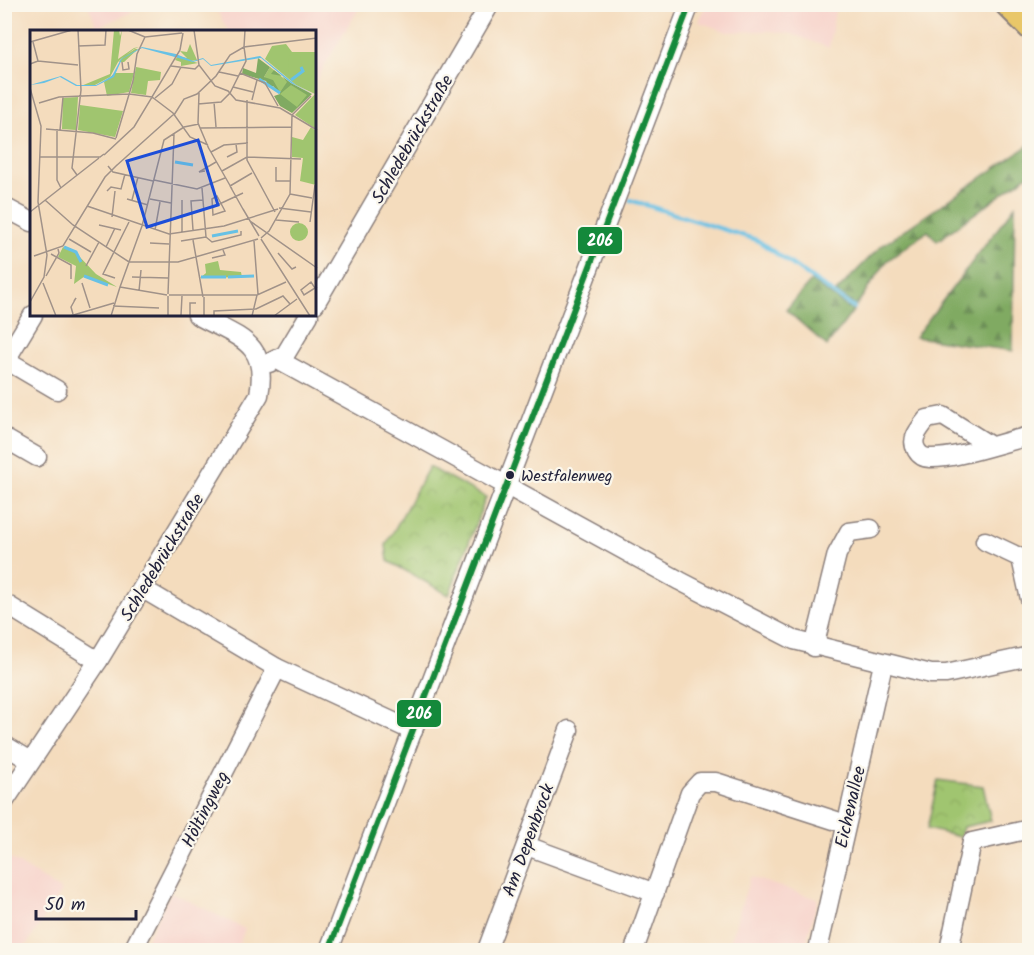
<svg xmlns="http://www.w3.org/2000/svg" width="1034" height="955" font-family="Kalam,sans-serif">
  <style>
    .built { fill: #f7d1c9 }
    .forest { fill: url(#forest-firs); stroke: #51664e; stroke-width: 1.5 }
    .park { fill: url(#park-crowns); stroke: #617455; stroke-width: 1.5 }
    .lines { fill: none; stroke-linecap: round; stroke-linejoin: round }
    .stream { stroke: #67c1e5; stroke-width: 4 }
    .minor-casing { stroke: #8b7f7c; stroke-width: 21 }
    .major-casing { stroke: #8b7f7c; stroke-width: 26 }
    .minor { stroke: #fff; stroke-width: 18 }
    .major { stroke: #e9c769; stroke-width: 22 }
    .bus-1-casing { stroke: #fbf7ec; stroke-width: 10 }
    .bus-1 { stroke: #14893b; stroke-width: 6 }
    .bus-dot { fill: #22223b; stroke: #fbf7ec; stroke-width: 2 }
    .labels { text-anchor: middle; stroke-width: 4.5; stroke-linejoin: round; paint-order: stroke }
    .bus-label { font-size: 16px; fill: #22223b; stroke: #fbf7ec; text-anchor: start }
    .street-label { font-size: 18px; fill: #22223b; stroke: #fbf7ec }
    .inset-river { fill: none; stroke: #67c1e5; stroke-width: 3 }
    .inset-road { fill: none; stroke: #a09289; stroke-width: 1.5 }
    .view { fill: #1d4ed8; fill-opacity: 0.15; stroke: #1d4ed8; stroke-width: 3 }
    .inset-edge { fill: none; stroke: #22223b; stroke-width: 3 }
    .line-badge { stroke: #fbf7ec; stroke-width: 2 }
    .badge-label { font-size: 16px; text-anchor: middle; font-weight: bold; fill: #fff }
  </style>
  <defs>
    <pattern id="forest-firs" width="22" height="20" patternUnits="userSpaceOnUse" patternTransform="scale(1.5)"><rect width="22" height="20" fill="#80aa62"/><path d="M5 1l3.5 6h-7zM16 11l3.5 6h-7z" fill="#688a52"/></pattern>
    <pattern id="park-crowns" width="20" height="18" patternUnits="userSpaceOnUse" patternTransform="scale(1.5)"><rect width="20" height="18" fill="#a0c56f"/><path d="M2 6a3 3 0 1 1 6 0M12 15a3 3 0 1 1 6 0" fill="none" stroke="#8aa961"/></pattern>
  </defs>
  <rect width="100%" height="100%" fill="#fbf7ec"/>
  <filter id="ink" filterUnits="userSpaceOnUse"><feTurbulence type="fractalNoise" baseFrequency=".0167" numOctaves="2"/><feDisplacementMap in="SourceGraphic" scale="12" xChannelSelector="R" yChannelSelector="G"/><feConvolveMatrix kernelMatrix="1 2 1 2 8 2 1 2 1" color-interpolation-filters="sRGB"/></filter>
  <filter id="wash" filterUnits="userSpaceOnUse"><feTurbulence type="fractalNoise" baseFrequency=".008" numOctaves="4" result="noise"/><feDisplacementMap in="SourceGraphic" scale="24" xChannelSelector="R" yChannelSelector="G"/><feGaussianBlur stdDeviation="1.35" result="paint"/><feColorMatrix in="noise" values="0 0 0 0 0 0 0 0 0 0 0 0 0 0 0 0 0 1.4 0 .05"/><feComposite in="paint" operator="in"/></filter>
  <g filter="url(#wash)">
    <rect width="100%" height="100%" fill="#f4dcbd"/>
    <g class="built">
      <polygon points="706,4 836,5 829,48 792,34 771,31 727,32 699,22"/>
      <polygon points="88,5 149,5 97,27"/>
      <polygon points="214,5 361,5 315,82 315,32 228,31"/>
      <polygon points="5,855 62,891 23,950 5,950"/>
      <polygon points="750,877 818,899 804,950 750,950 729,945"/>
      <polygon points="171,892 245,929 237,950 141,950"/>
    </g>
    <g class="forest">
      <polygon points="1029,145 1029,174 937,241 928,231 887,261 856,306 836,292 880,247"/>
      <polygon points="1015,206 1013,351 915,337"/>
      <polygon points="811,281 853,311 827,346 786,310"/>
    </g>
    <g class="park">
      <polygon points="429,467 486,497 449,595 388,561 386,545"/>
      <polygon points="938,780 983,786 991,821 963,827 960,837 927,829"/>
    </g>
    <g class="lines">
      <polyline class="stream" points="630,200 757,240 854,308"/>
    </g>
  </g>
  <g filter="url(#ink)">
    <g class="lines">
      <defs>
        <g id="minor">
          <polyline points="4,207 32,222"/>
          <polyline points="315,304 490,4"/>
          <polyline points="6,360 57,390"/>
          <polyline points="278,360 680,581 794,640 931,674 946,674 1030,656"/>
          <polyline points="4,363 33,315"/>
          <polyline points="269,363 285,355 309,315"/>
          <polyline points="4,438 37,457"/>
          <path d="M 989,445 L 943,416 L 927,419 C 923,424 919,429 916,435 C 911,445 918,458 930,458 C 956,459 1002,442 1030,436"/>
          <polyline points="985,541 1021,558 1030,599"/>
          <polyline points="143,589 277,668 413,731"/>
          <polyline points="4,603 98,661"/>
          <polyline points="814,647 837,554 849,532 871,529"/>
          <polyline points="4,745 31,761"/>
          <path d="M 4,802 L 98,661 L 259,395 C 269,341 238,338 197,315"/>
          <polyline points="527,846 655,893"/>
          <polyline points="133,950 277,668"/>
          <polyline points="329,950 690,4"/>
          <polyline points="487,950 569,730"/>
          <polyline points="634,950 690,793 700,782 716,782 846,824"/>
          <polyline points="818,950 883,664"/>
          <polyline points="949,950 972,842 1030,829"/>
        </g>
        <polyline id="major" points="1006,4 1030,28"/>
      </defs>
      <use href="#minor" class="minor-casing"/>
      <use href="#major" class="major-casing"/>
      <use href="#minor" class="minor"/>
      <use href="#major" class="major"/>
      <defs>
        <polyline id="bus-1" points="329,950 690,4"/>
      </defs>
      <use href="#bus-1" class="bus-1-casing"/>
      <use href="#bus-1" class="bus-1"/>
    </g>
  </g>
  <circle class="bus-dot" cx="510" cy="475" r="5"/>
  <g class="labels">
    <g class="bus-label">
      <text x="521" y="481">Westfalenweg</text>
    </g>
    <g class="street-label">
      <text transform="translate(412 139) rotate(-60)" y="6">Schledebrückstraße</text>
      <text transform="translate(162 557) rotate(-59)" y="6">Schledebrückstraße</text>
      <text transform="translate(850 807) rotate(-77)" y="6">Eichenallee</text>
      <text transform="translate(205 809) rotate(-63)" y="6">Höltingweg</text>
      <text transform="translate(528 840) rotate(-70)" y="6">Am Depenbrock</text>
    </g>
  </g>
  <g transform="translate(30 30)">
    <rect width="286" height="286" fill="#f4dcbd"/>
    <path d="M 84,0 L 89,0 L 90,6 L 92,0 L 88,29 L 104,18 L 109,17 L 104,19 L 96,25 L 105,19 L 108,19 L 94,32 L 89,32 L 93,27 L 88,32 L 80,47 L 63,56 L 51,56 L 80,44 ZM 240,37 L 258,52 L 250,62 L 234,47 ZM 188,231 L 190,240 L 211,242 L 212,247 L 170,248 L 176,243 L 175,234 Z" fill="#a0c56f"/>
    <path d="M 228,28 L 261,53 L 282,64 L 262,83 L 250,76 L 244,66 L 250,64 L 243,56 L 240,58 L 236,51 L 212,44 L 213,38 L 226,43 ZM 240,37 L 244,40 L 241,44 L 252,46 L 257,52 L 250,62 L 243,50 L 234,47 Z" fill="#80aa62" fill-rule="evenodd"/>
    <path d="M 106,37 L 131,42 L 130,50 L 118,51 L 116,65 L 101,63 ZM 48,67 L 46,100 L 32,99 L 33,68 ZM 50,75 L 93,81 L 85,107 L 48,100 Z" fill="#a0c56f"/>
    <path d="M 160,14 L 167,30 L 161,31 L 168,33 L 151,36 L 151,32 L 145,30 L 148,26 L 157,28 L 150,21 L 157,22 ZM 256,14 L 262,22 L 286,22 L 286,99 L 265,85 L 285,64 L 266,55 L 235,29 L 242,16 ZM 85,43 L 104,43 L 99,62 L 77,66 L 74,52 ZM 281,97 L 286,101 L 286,155 L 270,151 L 273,128 L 262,127 L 262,107 L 273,110 ZM 33,217 L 46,223 L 66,244 L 87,257 L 55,246 L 44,254 L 46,236 L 28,227 Z" fill="#a0c56f"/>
    <path d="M 265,24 L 270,26 L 274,43 L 259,45 L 258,26 ZM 261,55 L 277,65 L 267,77 L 250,64 ZM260 202a9 9 0 1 1 18 0a9 9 0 1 1-18 0Z" fill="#a0c56f"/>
    <path d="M 112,17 L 146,24 L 163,31 L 173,28 L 181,35 L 230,26 L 266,55 L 287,66 L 261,53 L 231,28 L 181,36 L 173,29 L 163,32 L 112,18 L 92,29 L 84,47 L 66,56 L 46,56 L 30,47 L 14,53 L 0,55 L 31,46 L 47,55 L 66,55 L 82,46 L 91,29 Z" fill="#67c1e5"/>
    <path class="inset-river" d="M 229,49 L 250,63M 261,50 L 273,41 L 271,37M 145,132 L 163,135M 182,206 L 208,201M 34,217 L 46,222 L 51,232M 54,246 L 78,255M 171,247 L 196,247M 198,247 L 224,246"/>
    <path class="inset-road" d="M 98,0 L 115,7M 164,0 L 169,35 L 185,56 L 198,61 L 206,70 L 250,78 L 287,100M 115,7 L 152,3M 0,12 L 42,0M 3,12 L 8,31M 48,16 L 75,15 L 76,0M 92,32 L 93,40 L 99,39 L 98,32M 0,34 L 8,31 L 48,35M 141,36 L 165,39 L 169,35M 189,42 L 208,46M 210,43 L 235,53 L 248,76M 203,57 L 223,62M 0,58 L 11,96 L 8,172 L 17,225 L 14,247 L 0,272M 169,63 L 168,93 L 179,119M 125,68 L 142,54 L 151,37M 217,70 L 217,130 L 245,182M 222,70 L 227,50M 184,72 L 186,97M 9,73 L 29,67 L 99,64 L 122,67 L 150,20 L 153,3M 168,74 L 191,72 L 200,63 L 216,31 L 214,17 L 287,8M 144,85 L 154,69 L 167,64 L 186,46 L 200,25 L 214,17 L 215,0M 262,85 L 281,66M 170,98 L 261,97M 16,99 L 63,103 L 86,109M 27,99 L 27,150 L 31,158M 30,100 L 33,67M 86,108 L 103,51 L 107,24 L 115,7M 178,117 L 202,159M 181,122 L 194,115 L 218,113M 74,125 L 104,97 L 122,67 L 143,83 L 160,107 L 178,115M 10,127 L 70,127 L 74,124M 197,127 L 207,122 L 206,114M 78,136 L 83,142 L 123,151M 86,136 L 144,84M 246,137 L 246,151 L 260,151M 175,141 L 169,142 L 186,132M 192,141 L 217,127 L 271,129M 47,145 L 42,138 L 51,60 L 48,0M 124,150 L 167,159 L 195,148M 200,156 L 222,143M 200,156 L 214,181M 172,158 L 176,207M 77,161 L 81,157 L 91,159 L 95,144M 260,164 L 282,168M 187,166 L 195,181 L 183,185 L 182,169 ZM 97,169 L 118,175M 120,169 L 141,173M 15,170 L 43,195 L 99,232 L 148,232 L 228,209M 102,170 L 108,147M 152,170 L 152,202M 57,176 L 139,204 L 194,196 L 248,179M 183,177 L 213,163M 249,178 L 281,182M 213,179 L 229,206M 0,182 L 69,128M 82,187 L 85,161M 246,190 L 269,192M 220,191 L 287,238M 280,192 L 285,155M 69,195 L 91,200M 125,200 L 130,172M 163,200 L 161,171 L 173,170M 176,207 L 182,212 L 211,205 L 211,201M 231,208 L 239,201 L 260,164 L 262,85M 39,209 L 61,222M 231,209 L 280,286M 163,210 L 173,267M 151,211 L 176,207M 224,211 L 228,264M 120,213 L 139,214M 76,217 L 85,198M 248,223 L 262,239 L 266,237M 21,224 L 41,235 L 41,249M 4,226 L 33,216 L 75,147 L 87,135M 182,228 L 195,225 L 193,220M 56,236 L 69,212M 16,246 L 29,223 L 28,219M 102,247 L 138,248M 85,248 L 73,244 L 99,192M 13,253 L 26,286M 52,253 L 60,278M 90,257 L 112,196 L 134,110 L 154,97 L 169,94M 90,257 L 137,265M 285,258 L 281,252 L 271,260 L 274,265 L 285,258 L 287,257M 109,261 L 111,240M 138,264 L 144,104M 139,265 L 227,265M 138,266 L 138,286M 83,276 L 129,278M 43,284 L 41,277 L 46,268 L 44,271M 151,285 L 152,266M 40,286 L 84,273M 81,286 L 90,257M 160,286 L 160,273 L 166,273M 174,286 L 174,267M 184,286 L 184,281 L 226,279 L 253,266 L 260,274M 222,286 L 227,265 L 256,252M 244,286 L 267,269"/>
    <path class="view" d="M 168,110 L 188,175 L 117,197 L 97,131 Z"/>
    <rect width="286" height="286" class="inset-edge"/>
  </g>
  <g class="line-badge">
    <rect x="577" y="226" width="46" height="29" rx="6" fill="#14893b"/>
    <rect x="396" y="699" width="46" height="29" rx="6" fill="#14893b"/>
  </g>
  <g class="badge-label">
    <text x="600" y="246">206</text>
    <text x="419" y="719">206</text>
  </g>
  <rect width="1034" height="955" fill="none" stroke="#fbf7ec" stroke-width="24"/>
  <path d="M36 910v9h100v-9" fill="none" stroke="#22223b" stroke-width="3"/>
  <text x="45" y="910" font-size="18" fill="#22223b" stroke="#fbf7ec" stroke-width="4.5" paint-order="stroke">50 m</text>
</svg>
